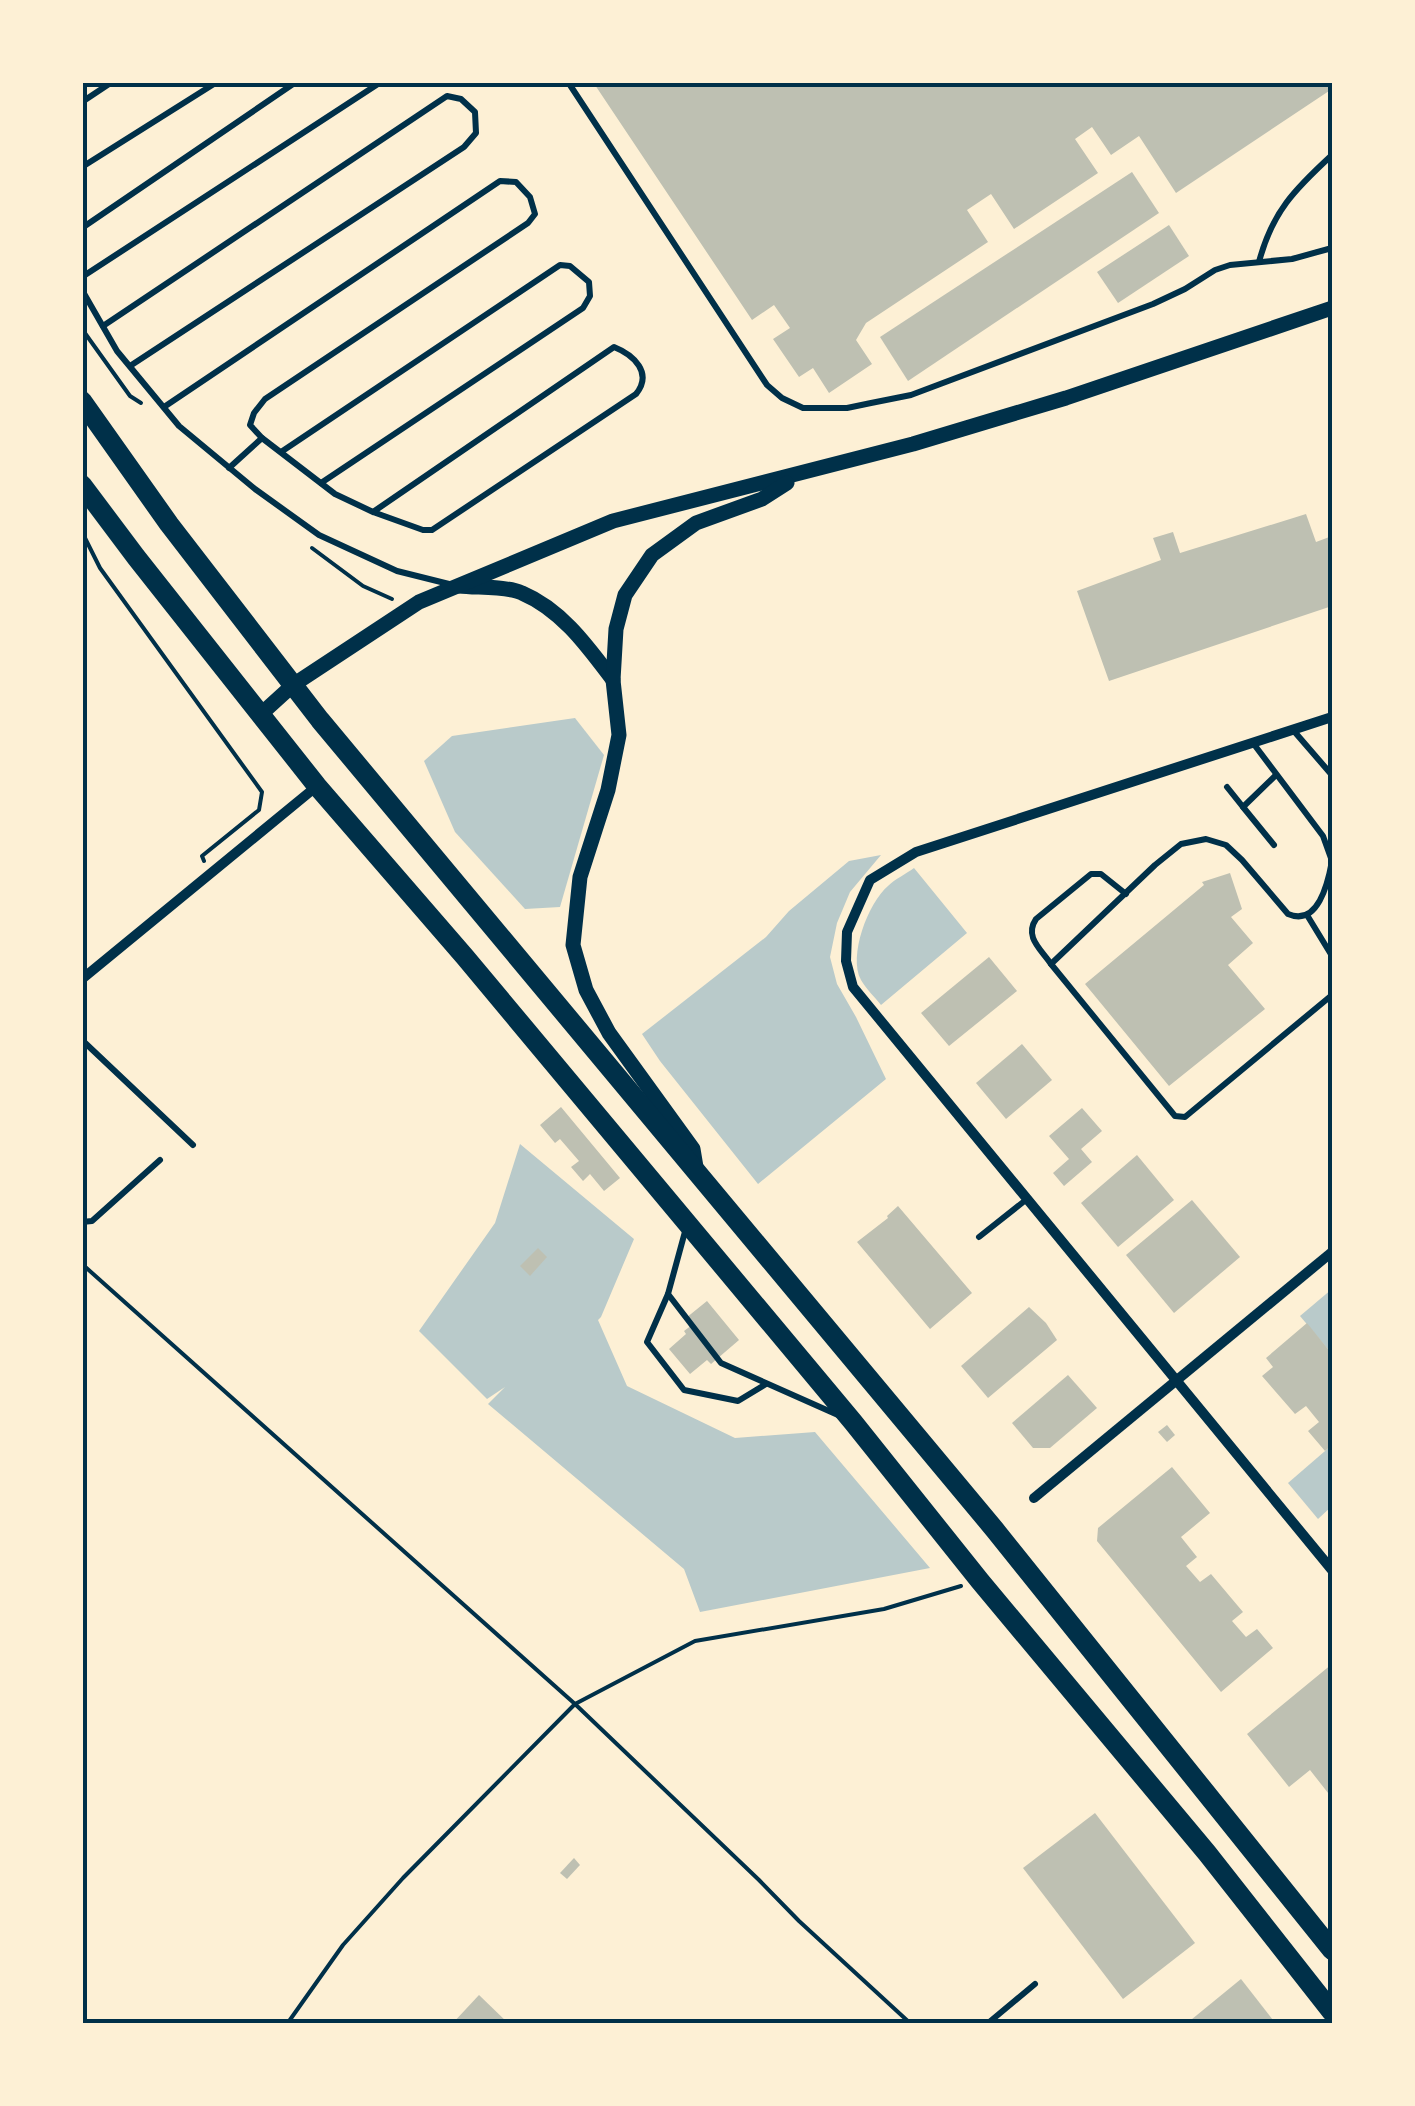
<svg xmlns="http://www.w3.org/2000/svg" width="1415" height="2106" font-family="Quicksand,sans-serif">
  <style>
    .green { fill: #b9caca }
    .building { fill: #bec0b2 }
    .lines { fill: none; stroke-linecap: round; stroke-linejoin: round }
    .path { stroke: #003049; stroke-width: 4 }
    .service { stroke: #003049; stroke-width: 6 }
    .minor { stroke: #003049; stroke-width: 10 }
    .tertiary { stroke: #003049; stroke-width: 15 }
    .primary { stroke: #003049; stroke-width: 20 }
    .neatline { fill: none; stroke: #003049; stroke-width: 4 }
  </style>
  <rect width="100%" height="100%" fill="#fdf0d5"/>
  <g class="green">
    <polygon points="575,718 604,755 560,907 525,909 455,832 424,761 452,736"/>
    <polygon points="881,855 850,892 837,923 830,957 837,984 856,1017 886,1079 758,1184 660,1061 642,1034 766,937 789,911 849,861"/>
    <path d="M 914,868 L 967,933 L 881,1005 C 875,997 866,989 861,980 C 848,956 868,903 888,886 C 895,879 906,874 914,868 Z"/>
    <polygon points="520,1144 634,1239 601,1317 598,1320 627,1386 735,1438 815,1432 930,1568 700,1612 684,1569 488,1404 505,1387 487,1399 419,1331 495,1223"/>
    <polygon points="1332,1289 1332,1354 1300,1316"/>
    <polygon points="1332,1445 1332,1506 1318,1519 1288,1483"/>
  </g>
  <g class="building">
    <polygon points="593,82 1332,82 1332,89 1176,193 1139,136 1111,155 1092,127 1075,139 1098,173 1014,229 991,194 967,210 988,242 866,323 856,340 872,364 829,393 813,368 799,377 773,339 790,328 774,305 752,320"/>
    <polygon points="1132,172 1159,213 908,381 880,337"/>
    <polygon points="1169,225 1189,256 1118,303 1097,272"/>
    <polygon points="1306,514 1316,542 1332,536 1332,606 1109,681 1077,591 1161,560 1153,538 1173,532 1180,553"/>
    <polygon points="1230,873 1242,909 1231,917 1253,943 1228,965 1265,1009 1169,1086 1085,984 1204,885 1202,882"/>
    <polygon points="989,957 1017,991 949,1046 921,1013"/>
    <polygon points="1022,1044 1052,1080 1006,1119 976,1083"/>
    <polygon points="561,1107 620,1178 604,1191 590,1174 583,1181 571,1167 579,1161 560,1139 555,1143 540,1125"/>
    <polygon points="1082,1108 1102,1131 1081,1149 1092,1162 1064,1186 1053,1173 1069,1159 1049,1136"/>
    <polygon points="1137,1155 1174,1200 1118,1247 1081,1203"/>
    <polygon points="1192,1200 1240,1257 1174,1313 1126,1255"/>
    <polygon points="898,1206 972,1293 930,1329 857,1242 888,1218 887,1216"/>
    <polygon points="538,1248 547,1257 530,1276 520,1266"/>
    <polygon points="707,1301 739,1340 711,1364 707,1360 690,1374 669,1349 686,1334 684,1331 692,1325 686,1318"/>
    <polygon points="1029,1307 1046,1323 1057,1340 988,1398 961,1366"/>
    <polygon points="1307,1323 1332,1354 1332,1445 1325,1451 1308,1431 1319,1422 1306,1406 1295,1414 1262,1376 1273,1367 1266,1358"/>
    <polygon points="1068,1375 1097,1408 1050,1448 1033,1448 1012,1423"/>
    <polygon points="1167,1425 1175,1435 1167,1442 1158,1432"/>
    <polygon points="1172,1467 1210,1513 1181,1537 1197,1557 1186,1566 1200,1582 1211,1574 1243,1612 1232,1621 1246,1637 1257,1629 1273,1648 1221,1692 1097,1541 1098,1528"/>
    <polygon points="1332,1664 1332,1798 1310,1770 1289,1787 1247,1734"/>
    <polygon points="1095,1813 1195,1943 1123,1999 1023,1868"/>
    <polygon points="574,1858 580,1865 567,1879 560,1873"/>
    <polygon points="1241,1979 1276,2024 1186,2024"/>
    <polygon points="479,1995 509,2024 452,2024"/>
  </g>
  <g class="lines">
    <g class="path">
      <polyline points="82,329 130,396 141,403"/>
      <polyline points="82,532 100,568 262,792 259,810 202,856 204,861"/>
      <polyline points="312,548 363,586 392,599"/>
      <polyline points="82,1264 575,1704 759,1880 799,1921 911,2024"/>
      <polyline points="287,2024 343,1945 403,1878 575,1704 695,1641 884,1609 961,1586"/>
    </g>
    <g class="service">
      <polyline points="568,82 767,385 782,398 803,408 847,408 871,403 911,395 1153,304 1185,289 1215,270 1230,265 1292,259 1332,248"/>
      <polyline points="82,102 112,82"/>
      <polyline points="82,167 217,82"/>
      <polyline points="82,228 296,82"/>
      <path d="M 1259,262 C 1272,212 1295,189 1332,155"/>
      <polyline points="82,277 381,82"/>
      <polyline points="82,290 117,351 179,426 255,489 319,535 397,571 453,585"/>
      <polyline points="103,326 447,96 461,99 475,112 476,133 464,147 130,366"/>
      <polyline points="164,407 500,181 516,182 530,197 535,214 528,223 265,399 254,413 250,425 262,438"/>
      <polyline points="281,452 560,265 570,266 589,282 590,296 583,308 321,483"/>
      <path d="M 229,468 L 262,438 L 335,494 L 373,512 L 423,530 L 432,530 L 636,394 C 653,373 634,355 614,347 L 373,512"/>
      <polyline points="1293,730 1331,774"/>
      <polyline points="1253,743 1323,836 1332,861"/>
      <polyline points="1227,787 1243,807"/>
      <polyline points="1274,845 1243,807 1276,775"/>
      <path d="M 1332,861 C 1328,883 1318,927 1288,914 L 1242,860 L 1226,845 L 1206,839 L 1181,844 L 1155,865 L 1051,964 L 1175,1116 L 1185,1117 L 1332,995"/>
      <polyline points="1307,915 1332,956"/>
      <path d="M 1051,964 C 1041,949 1024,937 1036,919 L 1091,874 L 1101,874 L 1126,894"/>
      <polyline points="82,1040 193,1145"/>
      <polyline points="82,1222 92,1221 160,1160"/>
      <polyline points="686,1228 668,1294 721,1363 838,1415"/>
      <polyline points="979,1237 1027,1199"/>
      <polyline points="668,1294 647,1342 684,1390 738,1401 766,1384"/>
      <polyline points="987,2024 1035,1984"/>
    </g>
    <g class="minor">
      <polyline points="82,979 317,786"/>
      <polyline points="1034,1498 1332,1252"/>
      <polyline points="1332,1570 853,987 846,961 847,932 870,880 916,852 1332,717"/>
    </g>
    <g class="tertiary">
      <path d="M 459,586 C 477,588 507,586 522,593 C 562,610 588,647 613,680"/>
      <polyline points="260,715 293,685 419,602 613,521 913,444 1066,398 1332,308"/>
      <polyline points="697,1173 693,1149 609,1033 586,990 573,945 580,877 608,790 619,735 613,680 616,629 625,595 652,555 696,523 762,499 787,483"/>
    </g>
    <g class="primary">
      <polyline points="82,401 169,524 320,720 995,1530 1332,1950"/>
      <polyline points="82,485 136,557 317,786 465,957 853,1422 980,1581 1207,1853 1332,2012"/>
    </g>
  </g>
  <rect width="1415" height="2106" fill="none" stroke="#fdf0d5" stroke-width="170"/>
  <rect x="85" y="85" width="1245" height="1936" class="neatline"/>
</svg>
